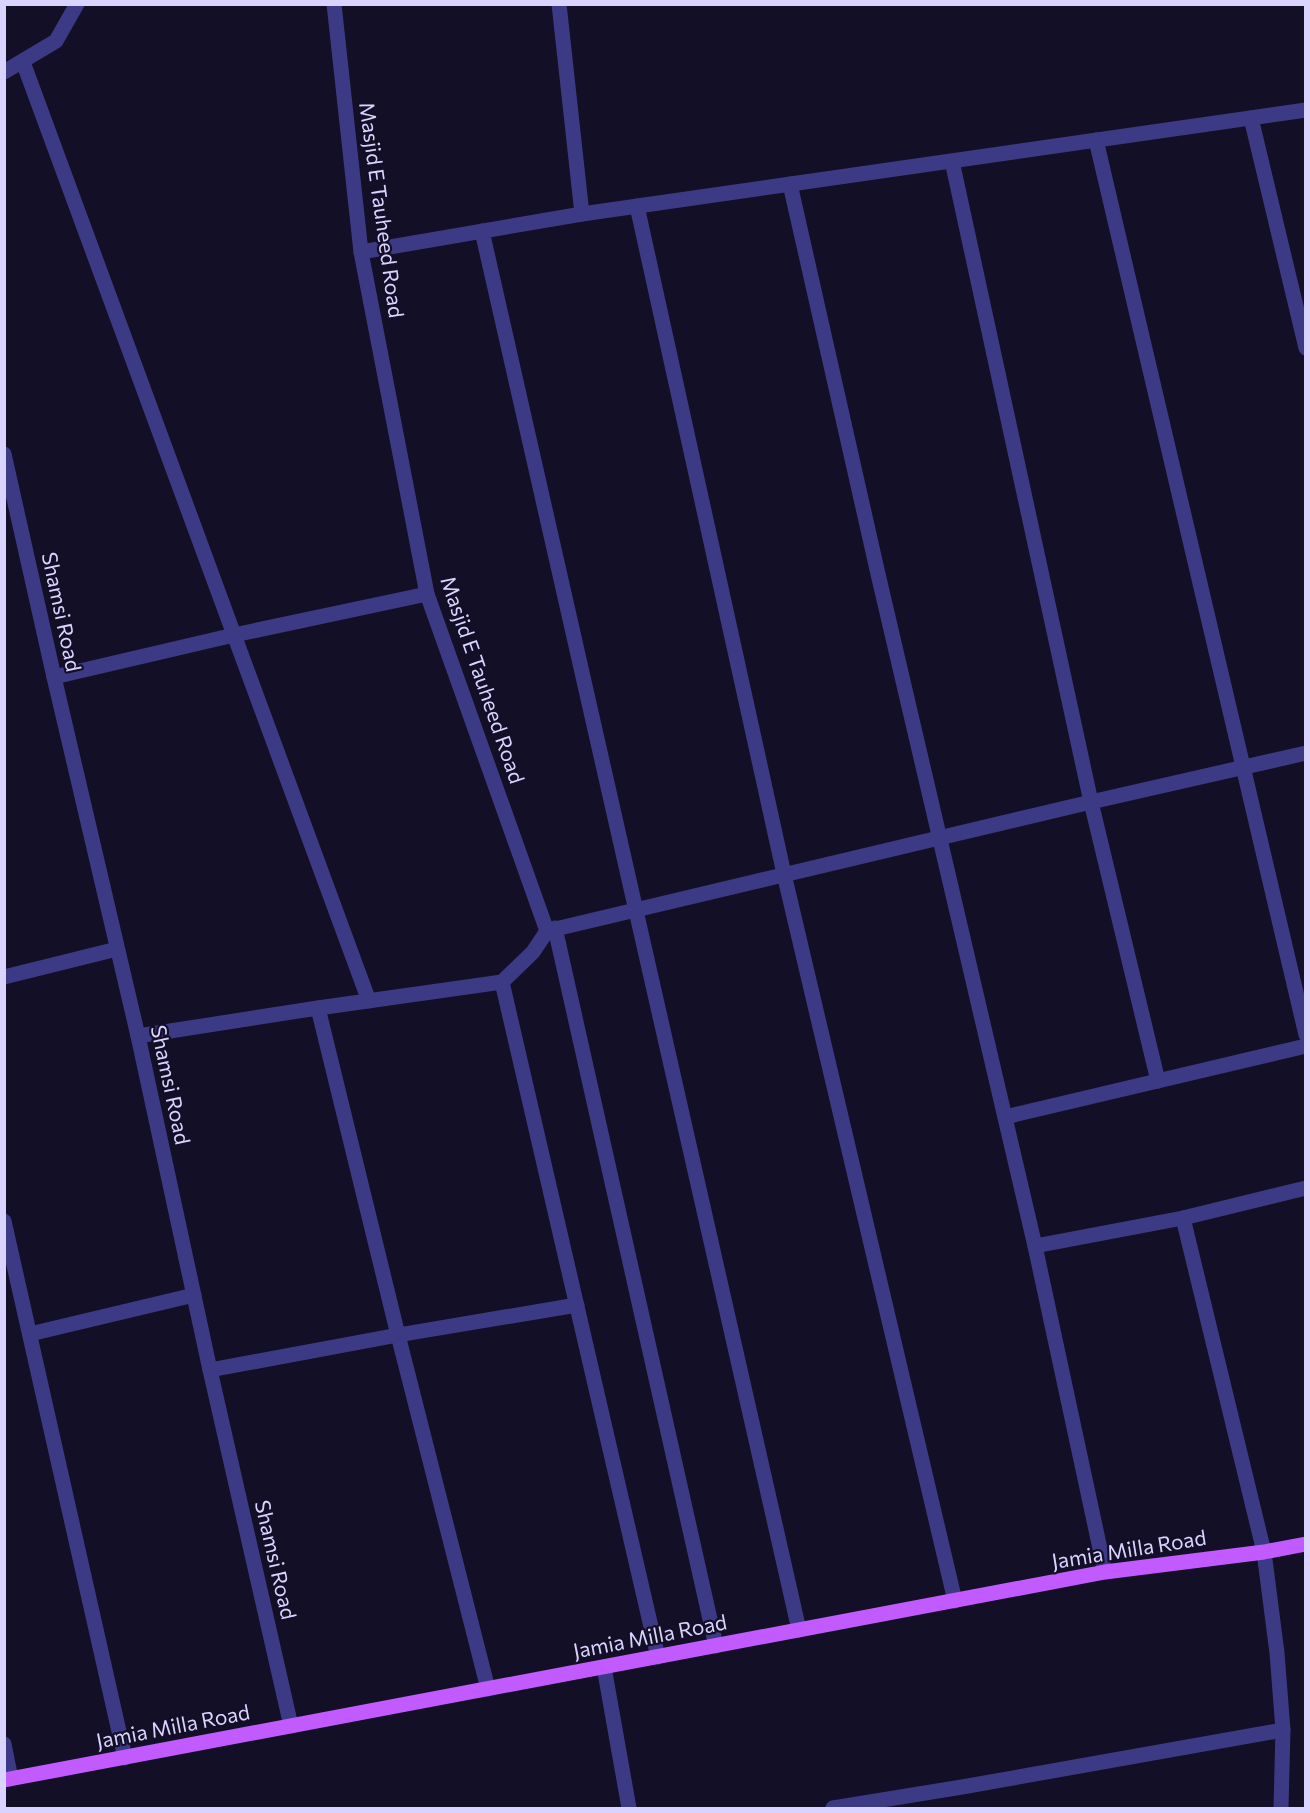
<svg xmlns="http://www.w3.org/2000/svg" width="1310" height="1813" font-family="Commissioner,sans-serif">
  <style>
    .lines { fill: none; stroke-linecap: round; stroke-linejoin: round }
    .minor { stroke: #3d3a85; stroke-width: 15 }
    .major { stroke: #c25bff; stroke-width: 15 }
    .labels { text-anchor: middle; stroke-width: 4.5; stroke-linejoin: round; paint-order: stroke }
    .street-label { font-size: 21px; fill: #d9d4ff; stroke: #130f26 }
  </style>
  <rect width="100%" height="100%" fill="#130f26"/>
  <g class="lines">
    <g class="minor">
      <polyline points="559,4 582,214"/>
      <polyline points="23,62 369,1001"/>
      <polyline points="4,72 56,41 77,4"/>
      <polyline points="1251,118 1306,348"/>
      <polyline points="1096,140 1306,1035"/>
      <polyline points="952,161 1091,802 1158,1081"/>
      <polyline points="790,184 878,574 1035,1246 1105,1572"/>
      <polyline points="637,206 784,874 955,1601"/>
      <polyline points="482,231 799,1630"/>
      <polyline points="361,252 582,214 1306,110"/>
      <polyline points="4,454 54,677 138,1036 210,1370 291,1726"/>
      <polyline points="54,677 234,635 427,594"/>
      <polyline points="555,928 716,1646"/>
      <polyline points="547,931 1091,802 1306,753"/>
      <polyline points="4,977 117,949"/>
      <polyline points="502,982 658,1657"/>
      <polyline points="318,1008 398,1335 488,1689"/>
      <polyline points="138,1036 318,1008 502,982 533,952 547,931 427,594 361,252 334,4"/>
      <polyline points="1005,1117 1306,1046"/>
      <polyline points="1183,1218 1264,1552 1277,1653 1283,1730 1281,1808"/>
      <polyline points="4,1221 125,1758"/>
      <polyline points="1035,1246 1183,1218 1306,1188"/>
      <polyline points="30,1334 194,1295"/>
      <polyline points="210,1370 398,1335 577,1305"/>
      <polyline points="604,1667 629,1808"/>
      <polyline points="4,1744 11,1779"/>
      <polyline points="833,1808 962,1787 1283,1730"/>
    </g>
    <polyline class="major" points="4,1780 1105,1572 1264,1552 1306,1544"/>
  </g>
  <g class="labels">
    <g class="street-label">
      <text transform="translate(381 210) rotate(82)" y="7">Masjid E Tauheed Road</text>
      <text transform="translate(61 612) rotate(78)" y="7">Shamsi Road</text>
      <text transform="translate(482 680) rotate(71)" y="7">Masjid E Tauheed Road</text>
      <text transform="translate(170 1085) rotate(78)" y="7">Shamsi Road</text>
      <text transform="translate(1129 1550) rotate(-9)" y="7">Jamia Milla Road</text>
      <text transform="translate(275 1560) rotate(77)" y="7">Shamsi Road</text>
      <text transform="translate(650 1637) rotate(-11)" y="7">Jamia Milla Road</text>
      <text transform="translate(173 1727) rotate(-11)" y="7">Jamia Milla Road</text>
    </g>
  </g>
  <rect width="1310" height="1813" fill="none" stroke="#d9d4ff" stroke-width="12"/>
</svg>
